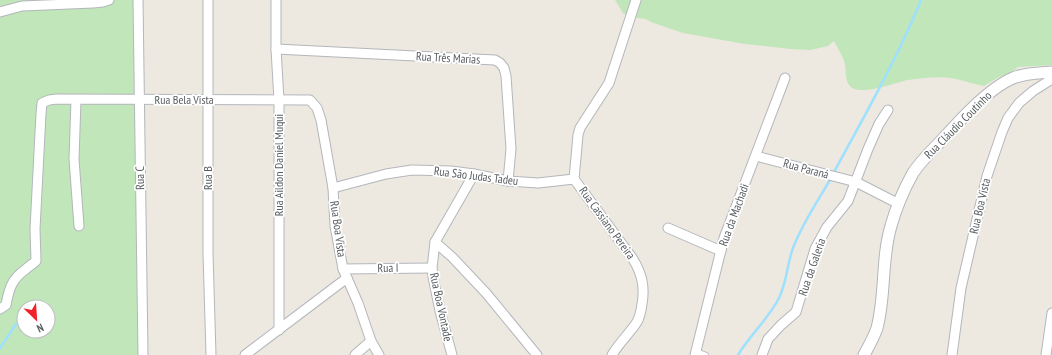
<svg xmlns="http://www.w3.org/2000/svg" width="1052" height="355" font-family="'PT Sans Narrow',sans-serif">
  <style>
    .green { fill: #c0e6ba; fill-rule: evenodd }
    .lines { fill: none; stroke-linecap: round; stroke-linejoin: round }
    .stream { stroke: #9de1ff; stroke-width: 2.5 }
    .service-casing { stroke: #b3b7bc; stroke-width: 6 }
    .minor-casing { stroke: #b3b7bc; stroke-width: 11 }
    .tertiary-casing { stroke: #b3b7bc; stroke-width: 13 }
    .service { stroke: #fff; stroke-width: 4.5 }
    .minor { stroke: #fff; stroke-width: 9 }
    .tertiary { stroke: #fff; stroke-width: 11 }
    .labels { text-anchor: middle; stroke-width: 3.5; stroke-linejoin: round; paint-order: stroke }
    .street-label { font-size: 12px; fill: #595e62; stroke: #fff }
  </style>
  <rect width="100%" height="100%" fill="#ede8e0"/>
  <g class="green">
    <path d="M 0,0 L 136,0 L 137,64 L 134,65 L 137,126 L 135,139 L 140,355 L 0,355 ZM 24,307 L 48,307 L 48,331 L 24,331 Z"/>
    <path d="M 615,0 L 1052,0 L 1052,65 L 1018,67 L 1009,74 L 999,77 L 984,86 C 973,84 962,80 951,78 C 938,76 921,78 908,80 C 896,82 858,98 849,85 C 845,79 846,70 845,64 C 843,56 838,49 834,41 L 828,46 L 810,50 L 791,49 L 745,44 L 683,33 L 651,22 L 646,19 L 630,17 L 623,13 Z"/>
  </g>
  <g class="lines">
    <g class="stream">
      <path d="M 834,172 C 865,115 897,59 921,0"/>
      <polyline points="0,348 16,324"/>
      <path d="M 738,355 C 750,335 769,318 779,298 C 787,282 787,264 793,248 C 802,224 817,202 830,180"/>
    </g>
    <defs>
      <polyline id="service" points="696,351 706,355"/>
      <g id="minor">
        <polyline points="138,0 143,355"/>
        <polyline points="208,0 208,253 211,355"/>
        <polyline points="276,0 276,49 279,100 279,330"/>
        <polyline points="0,12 22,6 93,3 103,2 109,0"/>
        <polyline points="276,49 495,60 500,63 504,68 506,76 511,149 508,181"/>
        <polyline points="76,100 74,159 79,226"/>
        <polyline points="756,156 856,182 899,204"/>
        <polyline points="333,188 386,174 412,170 451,171 474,174 508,181 538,183 574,179"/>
        <polyline points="668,228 721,251"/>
        <polyline points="435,242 452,257 486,293 537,355"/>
        <polyline points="343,269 432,268"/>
        <path d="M 0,309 L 6,305 C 9,288 12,279 26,269 C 29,266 33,264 36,261 L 35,229 L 41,114 L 42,103 L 49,100 L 57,99 L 310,100 L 317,108 L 321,120 L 333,188 L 335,226 L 343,269 L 358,303 L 371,341 L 379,355"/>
        <polyline points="245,355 347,278"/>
        <polyline points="355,355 371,341"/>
        <polyline points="452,355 440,311 433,277 432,268 435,242 474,174"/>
        <path d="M 612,355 C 619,343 629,334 637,322 C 640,317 641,311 642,304 C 645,287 642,274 633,259 L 574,179 L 578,135 L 580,128 L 609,83 L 636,0"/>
        <polyline points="695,355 724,238 785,78"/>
        <polyline points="762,355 768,339 781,325 796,312 815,249 827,227 848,201 868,149 879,124 888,110"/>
        <polyline points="952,355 961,288 987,176 1002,132 1008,118 1019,103 1033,91 1052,79"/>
        <polyline points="1046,355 1052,313"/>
      </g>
      <path id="tertiary" d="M 864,355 C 869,346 874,337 877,328 C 886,294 881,259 891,226 C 896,208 904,189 913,173 C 921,161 931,151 941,141 C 959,121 989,88 1013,78 C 1025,73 1039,73 1052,72"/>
    </defs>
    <use href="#service" class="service-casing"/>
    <use href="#minor" class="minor-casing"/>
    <use href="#tertiary" class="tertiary-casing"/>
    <use href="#service" class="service"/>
    <use href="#minor" class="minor"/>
    <use href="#tertiary" class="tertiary"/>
  </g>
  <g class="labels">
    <g class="street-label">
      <text transform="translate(448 58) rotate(3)" y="4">Rua Três Marias</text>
      <text x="184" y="104">Rua Bela Vista</text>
      <text transform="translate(958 125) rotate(-45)" y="4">Rua Cláudio Coutinho</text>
      <text transform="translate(279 165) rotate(-90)" y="4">Rua Aildon Daniel Muqui</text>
      <text transform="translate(806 169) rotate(15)" y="4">Rua Paraná</text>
      <text transform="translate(476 176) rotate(7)" y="4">Rua São Judas Tadeu</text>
      <text transform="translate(140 178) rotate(-91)" y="4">Rua C</text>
      <text transform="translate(208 178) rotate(-90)" y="4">Rua B</text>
      <text transform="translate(980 206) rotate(-77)" y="4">Rua Boa Vista</text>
      <text transform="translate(734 215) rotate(-70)" y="4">Rua da Machadi</text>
      <text transform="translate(607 223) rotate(54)" y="4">Rua Cassiano Pereira</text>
      <text transform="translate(338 229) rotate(82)" y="4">Rua Boa Vista</text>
      <text transform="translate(812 267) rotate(-71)" y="4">Rua da Galeria</text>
      <text transform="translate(388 268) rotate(-1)" y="4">Rua I</text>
      <text transform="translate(441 307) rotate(78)" y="4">Rua Boa Vontade</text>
    </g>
  </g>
  <g transform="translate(36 319) rotate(155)"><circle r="19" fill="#ffffff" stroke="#bdbfc0"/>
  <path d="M0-3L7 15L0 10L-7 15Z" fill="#f1212b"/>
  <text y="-6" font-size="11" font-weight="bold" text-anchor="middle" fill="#595e62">N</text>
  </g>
</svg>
